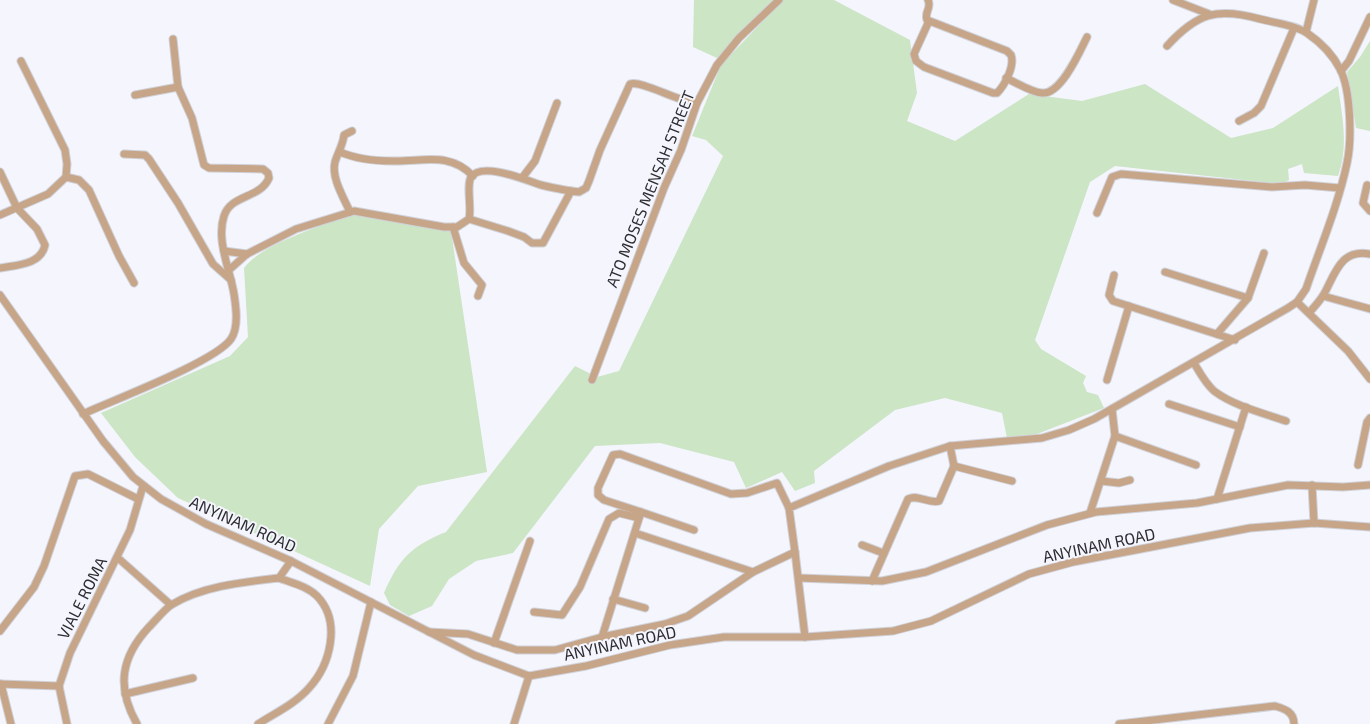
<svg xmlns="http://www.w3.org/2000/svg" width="1370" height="724" font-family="'Exo 2',sans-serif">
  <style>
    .green { fill: #cbe5c5 }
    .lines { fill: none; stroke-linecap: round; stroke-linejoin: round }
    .minor-casing { stroke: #d0d1d8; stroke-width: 9 }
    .minor { stroke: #c6a588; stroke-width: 7 }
    .labels { text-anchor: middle; stroke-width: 4; stroke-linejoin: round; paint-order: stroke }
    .street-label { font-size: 16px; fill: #2d2d31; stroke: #f4f5fd }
  </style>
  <rect width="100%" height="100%" fill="#f4f5fd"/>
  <g class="green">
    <polygon points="694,0 776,0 717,58 693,47"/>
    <path d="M 783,0 L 834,0 L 910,40 L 917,93 L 907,121 L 955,141 L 1029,94 L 1082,101 L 1145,84 L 1231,138 L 1273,128 L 1338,86 C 1342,116 1349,146 1338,176 L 1304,173 L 1302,164 L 1288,169 L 1289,180 L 1281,184 L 1115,166 L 1090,182 L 1035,340 L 1041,349 L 1086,376 L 1083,383 L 1087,392 L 1098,395 L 1104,408 L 1037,434 L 1007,438 L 1002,413 L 945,398 L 895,410 L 814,471 L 815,483 L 795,491 L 782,472 L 746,488 L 734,462 L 660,443 L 595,446 L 513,553 L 476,561 L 449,579 L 432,606 L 409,616 L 390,605 L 384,593 C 399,559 411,546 446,532 L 575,366 L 597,377 L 619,371 L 723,156 L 706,140 L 692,136 L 721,65 Z"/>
    <polygon points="1370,41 1370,131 1356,128 1347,72 1360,57"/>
    <path d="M 357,213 L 451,231 L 487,472 L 418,486 L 379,529 L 370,586 L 178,498 L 135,457 L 101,413 L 230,356 L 248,337 L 244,268 C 262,243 327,224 357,213 Z"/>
  </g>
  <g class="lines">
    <defs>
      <g id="minor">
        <path d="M 928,0 C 932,8 924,12 927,20 L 1007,51 L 1011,55 C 1015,66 1005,85 997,93 L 993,93 L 924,67 L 916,61 L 914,54 L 929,21"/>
        <polyline points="1173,0 1209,14"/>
        <polyline points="1306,32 1314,0"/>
        <polyline points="173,39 178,87"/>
        <polyline points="1341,71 1349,61 1370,17"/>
        <path d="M 1006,78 C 1017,83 1031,92 1042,93 C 1061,95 1080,51 1087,37"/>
        <polyline points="1239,121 1254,113 1261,106 1294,28"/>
        <path d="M 340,152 C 356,159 374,161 393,161 C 422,162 449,151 473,176"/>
        <polyline points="124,154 145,155 149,159 178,203 213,264 231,280"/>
        <path d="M 0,172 L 17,208 L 37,229 L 45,245 C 41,265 16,265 0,268"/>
        <polyline points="66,177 79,180 89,190 119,256 134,283"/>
        <polyline points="522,178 535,161 557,103"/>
        <polyline points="1367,185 1363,203 1370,211"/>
        <path d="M 350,212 C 344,198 331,178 335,162 C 338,152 343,145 344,135 L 352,131"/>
        <polyline points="1097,213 1112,177 1121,174 1272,187 1305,185 1340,188"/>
        <polyline points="0,215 48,194 66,177 67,164 65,150 21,61"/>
        <polyline points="469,219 508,231 524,237 532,243 543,243 571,191"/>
        <polyline points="453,227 464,263 482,285 478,296"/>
        <polyline points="224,251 247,254"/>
        <path d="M 229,270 L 247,254 L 296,229 L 354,211 L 444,227 L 457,227 L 469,219 C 472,208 466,186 471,177 C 482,161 528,181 541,185 C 554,188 567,191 579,192 L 586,188 L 589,181 L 600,150 L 630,84 C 642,80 678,102 697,103"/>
        <polyline points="1165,272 1248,298"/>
        <polyline points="1114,275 1109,295 1113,301 1235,340"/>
        <polyline points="0,295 103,441 133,477 161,499 206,524 291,561 474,655 529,676 586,666 670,645 724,637 805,637 893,631 931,621 1029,574 1073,562 1250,528 1314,523 1370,527"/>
        <polyline points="1323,296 1370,309"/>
        <polyline points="1297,302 1348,351 1370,379"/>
        <path d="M 1309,313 C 1314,307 1320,301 1324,294 C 1335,274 1341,248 1370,254"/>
        <polyline points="1217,334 1248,298 1264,253"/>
        <path d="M 1194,363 C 1200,373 1205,383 1214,391 C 1234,406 1263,413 1286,421"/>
        <polyline points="592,380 664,188 681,150 697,103 717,65 739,38 779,0"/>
        <polyline points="1107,380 1129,306"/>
        <polyline points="1169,404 1240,427"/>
        <path d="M 83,414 C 113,400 215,362 231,339 C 239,327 236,307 234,294 C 230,270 216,240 224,216 C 231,194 260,199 269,178 L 268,173 L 263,169 L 209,168 L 204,165 L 192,118 L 178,87 L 135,95"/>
        <polyline points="1115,436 1196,465"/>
        <polyline points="950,446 954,466"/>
        <polyline points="1358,465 1367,422 1370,418"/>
        <polyline points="1101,481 1119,483 1130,480"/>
        <polyline points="1312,485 1314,523"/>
        <polyline points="1217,499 1246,407"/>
        <polyline points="641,512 694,530"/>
        <polyline points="1090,513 1115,436 1112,409"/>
        <polyline points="635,533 753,572"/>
        <polyline points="862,545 883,553"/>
        <path d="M 795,552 L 789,508 L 889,466 L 950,446 L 1042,438 L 1069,430 L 1094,419 L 1288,308 L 1297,302 L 1306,289 C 1320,248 1338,206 1347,163 C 1352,140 1351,90 1340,69 C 1333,55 1320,42 1307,33 C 1295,25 1275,23 1260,19 C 1217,7 1197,13 1167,46"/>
        <polyline points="118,558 171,605"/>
        <polyline points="799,578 882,581 926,572 1047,525 1096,512 1197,503 1288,485 1343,487 1370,485"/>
        <path d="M 872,581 L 908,499 C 919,494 928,504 939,501 L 954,466 L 1012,481"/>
        <polyline points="613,599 645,608"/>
        <polyline points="534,612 562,615 580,587 609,519 619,513 639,518"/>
        <polyline points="0,631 34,587 44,566 75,476 88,474 138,499"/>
        <polyline points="429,632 468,634 517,650 555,650 602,637 665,624 688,616 753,572 795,552 805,637"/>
        <polyline points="602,637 641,512 604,500 598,495 598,488 613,455 620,454 731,494 747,493 777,483 789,508"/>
        <polyline points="494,643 530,541"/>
        <polyline points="0,684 59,686"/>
        <polyline points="1,684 11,724"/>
        <polyline points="125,694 193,678"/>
        <polyline points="67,724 59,686 70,653 130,530 143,486"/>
        <path d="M 137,724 C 116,687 121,657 149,627 C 156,620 163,611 171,605 C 202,586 244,582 279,578 L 291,561"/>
        <path d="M 258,724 C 275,713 295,704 309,688 C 330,665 342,622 317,596 C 307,586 292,583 279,578"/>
        <polyline points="328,724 353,676 371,602"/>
        <polyline points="514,724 529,676"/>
        <path d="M 1119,724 L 1275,706 C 1285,709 1294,712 1294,724"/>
      </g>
    </defs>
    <use href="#minor" class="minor-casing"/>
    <use href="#minor" class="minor"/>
  </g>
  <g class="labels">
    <g class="street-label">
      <text transform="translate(650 189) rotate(-68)" y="6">ATO MOSES MENSAH STREET</text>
      <text transform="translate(243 524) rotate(24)" y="6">ANYINAM ROAD</text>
      <text transform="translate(1099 545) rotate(-12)" y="6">ANYINAM ROAD</text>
      <text transform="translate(82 598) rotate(-63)" y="6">VIALE ROMA</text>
      <text transform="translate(620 643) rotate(-12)" y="6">ANYINAM ROAD</text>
    </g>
  </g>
</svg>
